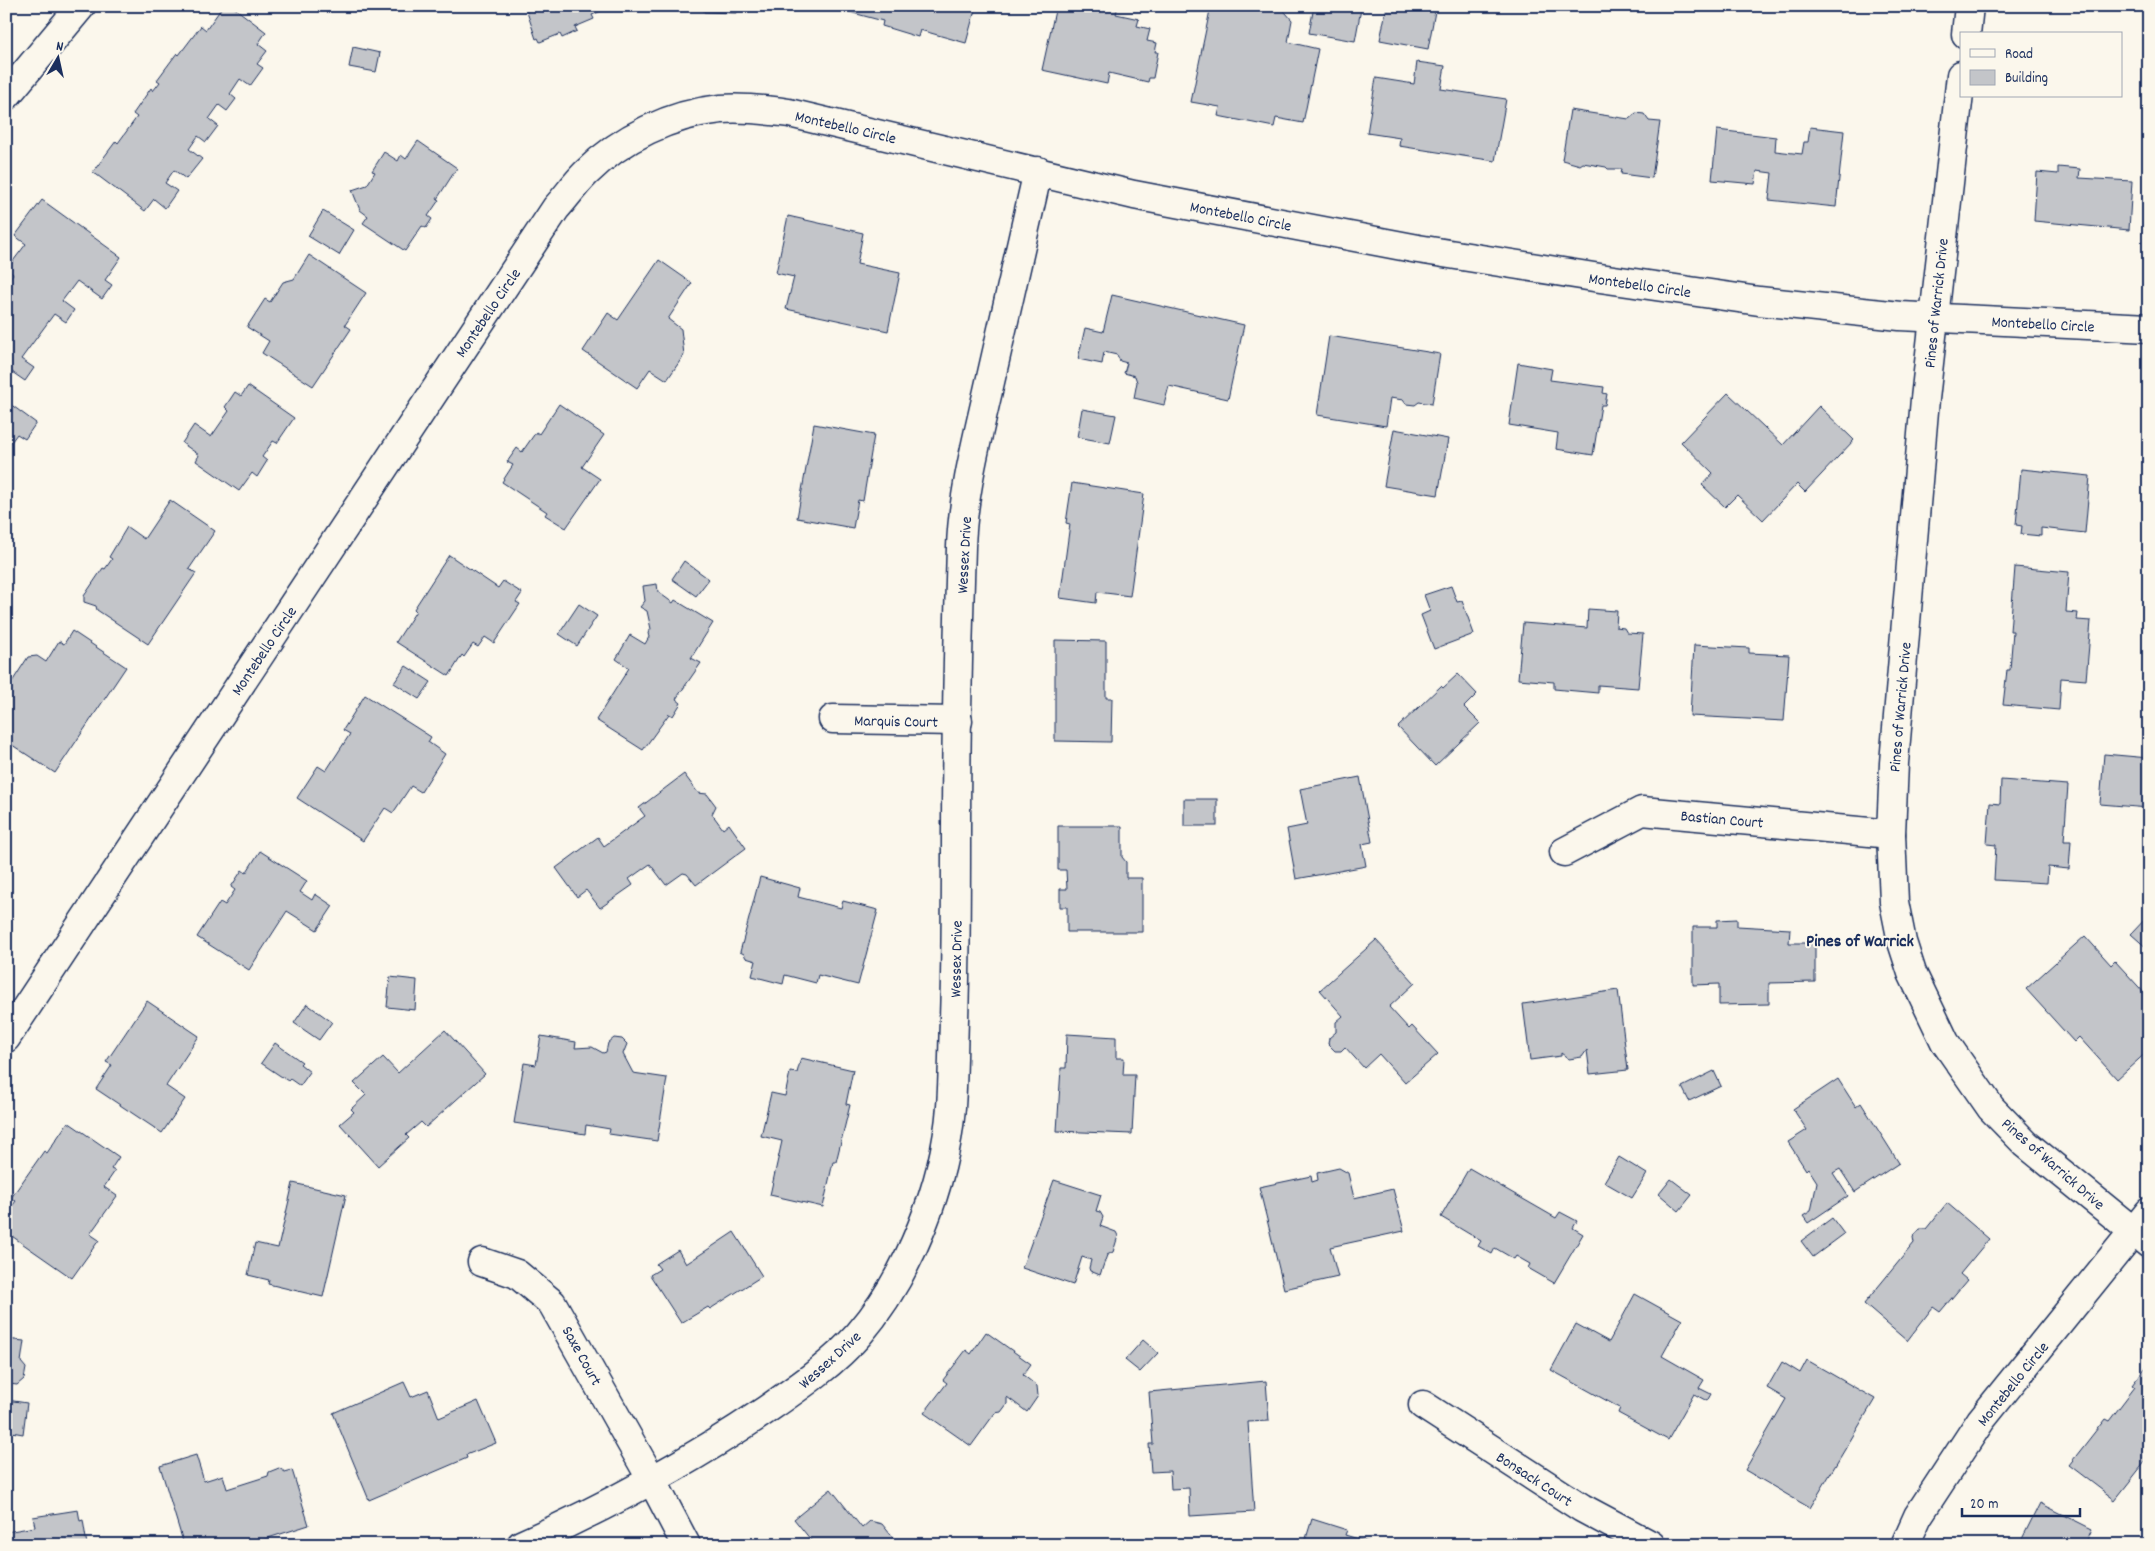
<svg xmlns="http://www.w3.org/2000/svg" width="2155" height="1551" font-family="Dekko,sans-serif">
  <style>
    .building { fill: #c3c5c9; stroke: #1b2f5e }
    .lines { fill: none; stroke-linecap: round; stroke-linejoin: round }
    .minor-casing { stroke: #1b2f5e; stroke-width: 31 }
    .tertiary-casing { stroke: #1b2f5e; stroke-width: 31 }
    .minor { stroke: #fbf7ec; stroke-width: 28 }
    .tertiary { stroke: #fbf7ec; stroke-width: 28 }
    .labels { text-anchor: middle; stroke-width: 4; stroke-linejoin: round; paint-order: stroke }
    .street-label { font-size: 16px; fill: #1b2f5e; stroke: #fbf7ec }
    .neighbourhood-label { font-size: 18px; font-weight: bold; fill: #1b2f5e; stroke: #fbf7ec }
  </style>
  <rect width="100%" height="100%" fill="#fbf7ec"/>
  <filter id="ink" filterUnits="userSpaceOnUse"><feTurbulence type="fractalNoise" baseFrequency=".02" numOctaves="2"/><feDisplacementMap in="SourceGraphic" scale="10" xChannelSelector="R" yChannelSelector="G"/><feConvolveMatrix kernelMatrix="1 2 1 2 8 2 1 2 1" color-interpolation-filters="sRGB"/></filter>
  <g filter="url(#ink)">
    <g class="building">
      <polygon points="223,6 232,6 266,32 258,44 267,51 257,64 263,68 250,86 240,79 230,94 236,99 227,111 219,105 209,119 218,126 206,142 198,136 189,149 202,159 186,179 174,170 165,183 177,191 165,208 154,199 145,211 93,172 116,141 118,143 137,117 133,114 151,88 153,91 160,82 157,80 177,53 179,55 201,26 206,30"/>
      <polygon points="525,6 612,6 592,15 594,19 575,27 577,31 562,38 560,34 540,42 538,38 536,39"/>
      <polygon points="704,6 737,6 737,13 704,12"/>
      <polygon points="843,6 976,6 966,43 920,30 918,37 882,26 883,21 842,10"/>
      <polygon points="1056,6 1118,6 1116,14 1139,19 1137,26 1150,29 1147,41 1157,43 1155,52 1158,52 1153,78 1149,78 1148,82 1109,73 1107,84 1042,70"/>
      <polygon points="1215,6 1280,6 1292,20 1288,42 1318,49 1303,123 1276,118 1274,127 1218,116 1220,107 1191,102 1210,10"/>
      <polygon points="1314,6 1345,6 1361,9 1355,41 1309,33"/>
      <polygon points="1387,6 1436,6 1428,49 1380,40"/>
      <polygon points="353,47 380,53 376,72 349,67"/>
      <polygon points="1417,62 1445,66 1441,89 1506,99 1495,161 1399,146 1400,138 1367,133 1376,78 1414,84"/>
      <polygon points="1570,110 1629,119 1636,113 1644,114 1649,121 1660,122 1652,178 1621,174 1622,169 1608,169 1606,167 1583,163 1580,165 1562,160"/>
      <polygon points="1810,127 1844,131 1836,207 1769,200 1772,173 1757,171 1755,184 1712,180 1717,130 1776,137 1775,151 1802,154 1804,142 1808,142"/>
      <polygon points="418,141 457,168 437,199 439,200 428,216 432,219 426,228 422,226 405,251 363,223 368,216 360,210 352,190 367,185 375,172 372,171 384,152 398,161 401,155 406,159"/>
      <polygon points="2058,167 2080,169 2079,178 2132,181 2129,230 2034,221 2037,172 2058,174"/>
      <polygon points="42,200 121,257 105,280 112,285 102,299 77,281 62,301 74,310 66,322 54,314 21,359 34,368 25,381 12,372 6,380 6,283 13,274 7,269 26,244 15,236"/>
      <polygon points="323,211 354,230 339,255 308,236"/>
      <polygon points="788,216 863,233 857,264 900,273 888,331 786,309 794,277 776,273"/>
      <polygon points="309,255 366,293 345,325 351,329 313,386 262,353 269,341 247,327 265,299 270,302 283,282 294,279"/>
      <polygon points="659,260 692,283 668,319 681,329 684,355 667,380 650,369 637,388 583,351 608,313 618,320"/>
      <polygon points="1112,295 1244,325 1228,399 1169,386 1164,405 1134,398 1137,382 1135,376 1124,373 1127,363 1120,361 1117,355 1104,352 1102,364 1078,359 1085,328 1103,332"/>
      <polygon points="1329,336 1440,354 1432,404 1419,402 1415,405 1406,404 1403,400 1390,398 1386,426 1317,415"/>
      <polygon points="1518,363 1552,369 1550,380 1604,387 1603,393 1607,394 1605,405 1601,405 1593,455 1556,449 1558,433 1509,425"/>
      <polygon points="248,386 294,418 277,443 273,441 262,457 267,461 257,477 252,473 239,491 196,461 199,455 182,443 194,425 211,437 229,411 225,407 235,392 241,396"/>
      <polygon points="1728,393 1783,445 1819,406 1854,440 1805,492 1797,484 1763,520 1737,495 1725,507 1702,485 1713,473 1681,442"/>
      <polygon points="6,401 36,423 25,439 17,434 6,449"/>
      <polygon points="559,404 604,435 582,467 600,479 566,528 545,515 547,512 502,482 513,465 507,462 517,448 522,452 536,432 539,434"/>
      <polygon points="1082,409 1116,415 1110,443 1077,437"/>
      <polygon points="814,424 874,435 863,501 858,500 853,528 797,518"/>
      <polygon points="1394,429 1448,439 1438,495 1384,486"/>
      <polygon points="2021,469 2090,476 2085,533 2041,528 2041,536 2021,534 2022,526 2016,525"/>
      <polygon points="1072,483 1144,494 1130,596 1097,592 1096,603 1060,598 1070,524 1066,523"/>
      <polygon points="170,500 215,531 189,569 196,573 148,644 97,610 96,606 84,602 84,596 103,568 105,569 112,559 109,557 127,527 144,539"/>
      <polygon points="449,555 498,588 503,581 522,593 516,602 520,604 494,643 485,637 478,647 473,644 464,657 462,655 449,676 396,642 416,611 414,609"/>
      <polygon points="684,561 709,579 696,596 672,579"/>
      <polygon points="2015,567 2069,572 2066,612 2078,613 2077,620 2091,621 2086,680 2061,678 2059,710 2003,705 2007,670 2010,670 2013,631 2010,631"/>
      <polygon points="657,584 658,592 673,603 675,600 713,623 691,658 701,663 676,699 681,703 673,716 669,714 643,750 596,720 629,668 616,659 630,635 645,644 649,637 648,633 651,629 647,611 640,607 645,601 643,586"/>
      <polygon points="1451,586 1457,602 1462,601 1474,634 1434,649 1421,615 1430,611 1424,595"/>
      <polygon points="579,604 597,616 577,646 559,634"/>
      <polygon points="1588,609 1617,611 1616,627 1624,628 1627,633 1643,634 1638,688 1598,685 1598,693 1554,689 1554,682 1518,679 1523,623 1587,628"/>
      <polygon points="72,631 126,667 55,773 6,741 6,682 10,685 28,657 37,656 46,662 59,641 64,644"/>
      <polygon points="1055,640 1106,641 1106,698 1112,698 1111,742 1055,741"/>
      <polygon points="1694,645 1749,648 1749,653 1789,655 1784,721 1690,716"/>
      <polygon points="406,666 431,682 419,699 394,683"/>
      <polygon points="1458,674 1477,694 1464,707 1480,723 1435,766 1398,727 1441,686 1443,688"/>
      <polygon points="365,695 431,737 428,742 445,754 421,792 411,786 393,813 385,808 363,841 297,798 318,766 326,771 350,734 343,730"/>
      <polygon points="2104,754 2149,758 2149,808 2100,804"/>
      <polygon points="684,774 698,793 707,794 716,806 712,814 723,829 729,824 746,848 696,885 687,874 683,873 666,885 650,864 629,879 633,885 600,908 586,890 577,897 556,868 598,837 604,846 645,816 639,808"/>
      <polygon points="1360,777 1372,842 1362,844 1366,866 1296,879 1287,829 1307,825 1300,789"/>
      <polygon points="2001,780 2068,785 2064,841 2071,841 2069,869 2048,867 2047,883 1994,880 1996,845 1987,844 1990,803 2000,804"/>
      <rect x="1184" y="799" width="33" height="27"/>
      <polygon points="1058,826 1122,826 1122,857 1126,862 1126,878 1142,878 1142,932 1067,932 1067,907 1060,907 1060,889 1067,889 1066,870 1058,870"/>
      <polygon points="260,851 307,881 300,892 312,900 315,894 333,906 317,930 287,911 249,970 197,937 220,902 225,905 235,890 231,887 242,870 246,873"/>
      <polygon points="760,877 800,888 798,897 841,908 843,901 878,910 858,985 818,975 816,983 785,975 783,984 752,976 756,961 746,958 744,954 740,952"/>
      <polygon points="2149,915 2149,950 2131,934"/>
      <polygon points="1737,919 1737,926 1790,929 1789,943 1815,943 1815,982 1769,983 1769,1004 1719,1005 1719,984 1693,985 1693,927 1717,927 1717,920"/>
      <polygon points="2085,936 2111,965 2115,961 2149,998 2149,1025 2143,1031 2149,1037 2149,1050 2117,1079 2079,1037 2074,1042 2026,989"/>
      <polygon points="1376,940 1415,983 1389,1007 1409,1029 1412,1026 1438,1054 1405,1083 1379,1054 1364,1068 1345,1047 1341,1051 1335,1051 1328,1044 1329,1038 1336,1032 1336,1022 1343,1016 1320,990"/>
      <polygon points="390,977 417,980 415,1010 387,1007"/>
      <polygon points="1618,990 1628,1070 1590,1074 1587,1050 1582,1057 1569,1059 1561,1053 1561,1056 1530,1060 1523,1004"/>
      <polygon points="147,1001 199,1036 166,1086 185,1099 162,1133 96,1089 112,1065 106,1062"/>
      <polygon points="307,1004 332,1022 319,1040 294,1023"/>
      <polygon points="445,1030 485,1074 426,1127 421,1122 406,1135 409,1138 378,1166 340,1124 354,1112 351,1109 366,1095 354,1083 383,1057 398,1073"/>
      <polygon points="1067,1034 1116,1037 1116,1058 1124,1058 1123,1075 1135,1075 1132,1134 1057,1131 1061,1068 1066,1068"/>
      <polygon points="541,1036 576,1042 575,1048 592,1047 603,1053 606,1052 608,1043 614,1038 622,1039 627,1044 623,1054 633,1073 667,1078 657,1141 609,1134 610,1129 586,1125 585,1134 514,1123 524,1063 536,1065"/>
      <polygon points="275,1043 302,1062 300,1064 310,1072 300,1086 290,1079 288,1081 261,1063"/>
      <polygon points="801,1058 853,1070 846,1104 850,1105 836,1162 833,1162 823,1207 770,1195 782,1141 761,1136 771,1093 785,1096 790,1072 797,1073"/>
      <polygon points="1714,1071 1721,1086 1689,1101 1682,1087"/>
      <polygon points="1838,1079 1856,1107 1861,1103 1899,1163 1855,1192 1840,1169 1833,1173 1848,1196 1808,1223 1803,1216 1811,1211 1817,1182 1808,1168 1806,1170 1788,1142 1807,1130 1793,1109"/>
      <polygon points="68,1122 119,1157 111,1169 115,1171 104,1187 117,1196 90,1234 99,1240 72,1278 6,1232 6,1214 16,1201 11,1198 44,1151 47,1153"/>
      <polygon points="1619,1157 1647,1174 1632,1198 1604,1182"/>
      <polygon points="1339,1168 1348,1173 1354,1198 1393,1189 1404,1231 1330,1247 1338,1277 1284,1289 1259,1187 1311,1176 1312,1182 1318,1180 1317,1173"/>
      <polygon points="1469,1168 1556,1218 1560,1212 1577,1221 1573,1228 1583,1234 1554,1283 1528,1268 1530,1264 1516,1256 1514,1259 1495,1248 1492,1254 1478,1246 1481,1241 1441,1217"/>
      <polygon points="1671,1179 1692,1195 1679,1211 1659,1194"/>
      <polygon points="1054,1180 1101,1195 1096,1211 1100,1212 1103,1217 1100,1226 1116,1232 1118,1236 1113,1252 1107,1255 1100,1275 1090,1271 1089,1268 1091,1260 1082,1257 1073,1285 1022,1268"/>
      <polygon points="293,1183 346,1195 323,1297 268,1284 269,1280 248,1275 255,1243 278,1248"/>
      <polygon points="1947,1203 1989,1239 1960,1274 1967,1280 1940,1312 1933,1307 1907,1341 1864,1304 1914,1243 1913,1237 1920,1229 1926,1229"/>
      <polygon points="1832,1218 1844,1234 1813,1257 1801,1241"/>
      <polygon points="734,1232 762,1276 710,1309 708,1307 681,1323 650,1275 660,1269 656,1264 678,1250 686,1264"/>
      <polygon points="1635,1294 1682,1320 1662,1356 1704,1380 1699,1388 1711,1394 1707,1401 1694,1394 1668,1440 1618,1413 1620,1408 1551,1370 1576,1324 1609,1342"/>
      <polygon points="986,1332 1031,1364 1023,1375 1037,1386 1038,1396 1027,1412 1007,1397 1007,1404 1001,1412 995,1413 971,1446 924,1413 947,1383 943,1380 966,1350 971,1354"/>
      <polygon points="6,1339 24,1341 21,1362 26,1368 24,1379 17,1385 9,1384 7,1400 27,1403 23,1434 6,1431"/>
      <polygon points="1143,1340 1158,1353 1140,1372 1125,1360"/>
      <polygon points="1807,1360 1875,1399 1810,1508 1745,1470 1786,1399 1767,1388 1782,1362 1800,1373"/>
      <polygon points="2149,1363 2149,1457 2115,1500 2069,1465 2105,1419 2109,1421 2135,1387 2132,1385"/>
      <polygon points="1266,1381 1269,1421 1248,1422 1254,1512 1190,1516 1189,1488 1171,1489 1170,1471 1151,1472 1149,1444 1153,1444 1149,1392"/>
      <polygon points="404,1382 411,1397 428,1390 439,1418 478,1401 496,1443 466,1455 467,1458 369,1500 333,1413"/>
      <polygon points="196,1455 204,1481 223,1475 227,1489 268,1476 269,1472 279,1468 285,1472 292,1470 309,1525 246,1545 184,1545 160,1466"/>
      <polygon points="831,1489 862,1528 870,1521 882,1524 899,1545 815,1545 794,1519"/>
      <polygon points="2040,1503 2092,1529 2087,1540 2089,1541 2087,1545 2019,1545"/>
      <polygon points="78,1510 80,1521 83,1520 87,1545 6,1545 6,1532 35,1527 33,1517"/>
      <polygon points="1312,1519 1347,1530 1345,1535 1378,1545 1304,1545"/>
    </g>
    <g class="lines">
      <defs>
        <g id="minor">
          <polyline points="6,96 81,6"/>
          <polyline points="833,719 958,721"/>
          <polyline points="1564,852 1642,811 1891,834"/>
          <path d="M 6,1038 L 556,208 C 566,197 575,184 586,173 C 621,138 671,114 721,109 C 743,107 767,110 789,113 L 1134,195 L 1418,249 L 1600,278 L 1759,301 L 1900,316 L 2149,328"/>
          <polyline points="482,1262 517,1274 552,1303 652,1480 686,1545"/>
          <polyline points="1423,1405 1582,1508 1651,1545"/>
          <path d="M 521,1545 C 608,1506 688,1463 766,1410 C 799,1387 833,1364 859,1334 C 909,1276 945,1184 951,1107 C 953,1078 953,1049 954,1019 C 956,958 956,897 956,835 C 956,739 958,643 961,547 C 963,491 978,436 990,382 C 1006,312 1022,242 1038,171"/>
          <polyline points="1905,1545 1918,1516 1981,1420 2149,1212"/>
        </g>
        <g id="tertiary">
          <polyline points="1966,34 1969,6"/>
          <polyline points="1961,75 1925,399 1894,763 1891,834 1894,902 1902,942 1912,973 1945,1042 1991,1108 2026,1144 2149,1244"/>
        </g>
      </defs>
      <use href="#minor" class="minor-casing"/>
      <use href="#tertiary" class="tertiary-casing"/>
      <use href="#minor" class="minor"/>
      <use href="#tertiary" class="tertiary"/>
    </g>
  </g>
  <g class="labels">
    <g class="street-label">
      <text transform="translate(846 126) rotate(13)" y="6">Montebello Circle</text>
      <text transform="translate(1241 215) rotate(11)" y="6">Montebello Circle</text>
      <text transform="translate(1640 284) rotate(8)" y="6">Montebello Circle</text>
      <text transform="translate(1935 303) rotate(-84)" y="6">Pines of Warrick Drive</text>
      <text transform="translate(487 312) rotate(-56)" y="6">Montebello Circle</text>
      <text transform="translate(2043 323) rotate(3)" y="6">Montebello Circle</text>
      <text transform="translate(963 555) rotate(-87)" y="6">Wessex Drive</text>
      <text transform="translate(263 650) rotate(-56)" y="6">Montebello Circle</text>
      <text transform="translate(1899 707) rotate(-85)" y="6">Pines of Warrick Drive</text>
      <text transform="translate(896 720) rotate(1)" y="6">Marquis Court</text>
      <text transform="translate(1722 818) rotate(5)" y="6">Bastian Court</text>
      <text transform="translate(955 959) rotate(-89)" y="6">Wessex Drive</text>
      <text transform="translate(2054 1163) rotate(41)" y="6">Pines of Warrick Drive</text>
      <text transform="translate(583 1355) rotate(61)" y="6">Saxe Court</text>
      <text transform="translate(829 1359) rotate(-42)" y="6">Wessex Drive</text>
      <text transform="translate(2012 1383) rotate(-51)" y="6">Montebello Circle</text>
      <text transform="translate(1535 1478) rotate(33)" y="6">Bonsack Court</text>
    </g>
    <g class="neighbourhood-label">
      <text x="1860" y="946">Pines of Warrick</text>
    </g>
  </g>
  <rect width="2155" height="1551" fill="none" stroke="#fbf7ec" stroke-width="25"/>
  <rect x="12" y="12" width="2130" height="1526" fill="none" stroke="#1b2f5e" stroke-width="2" filter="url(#ink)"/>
  <rect x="1960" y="32" width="162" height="65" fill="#fbf7ec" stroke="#a1a7b3"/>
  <rect x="1970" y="49" width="25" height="8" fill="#fbf7ec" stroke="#a1a7b3"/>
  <text x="2005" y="58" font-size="15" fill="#1b2f5e">Road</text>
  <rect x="1970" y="70" width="25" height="15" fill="#c3c5c9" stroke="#a1a7b3"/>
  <text x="2005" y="82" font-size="15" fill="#1b2f5e">Building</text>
  <g transform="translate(58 58) rotate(9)" stroke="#fbf7ec" stroke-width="4" paint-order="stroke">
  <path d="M0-4L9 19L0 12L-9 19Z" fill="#1b2f5e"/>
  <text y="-8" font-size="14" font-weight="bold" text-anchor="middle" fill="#1b2f5e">N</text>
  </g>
  <path d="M1962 1508v8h118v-8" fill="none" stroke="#1b2f5e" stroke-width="2.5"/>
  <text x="1970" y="1508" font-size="15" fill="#1b2f5e" stroke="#fbf7ec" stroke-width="4" paint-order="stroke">20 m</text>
</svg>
